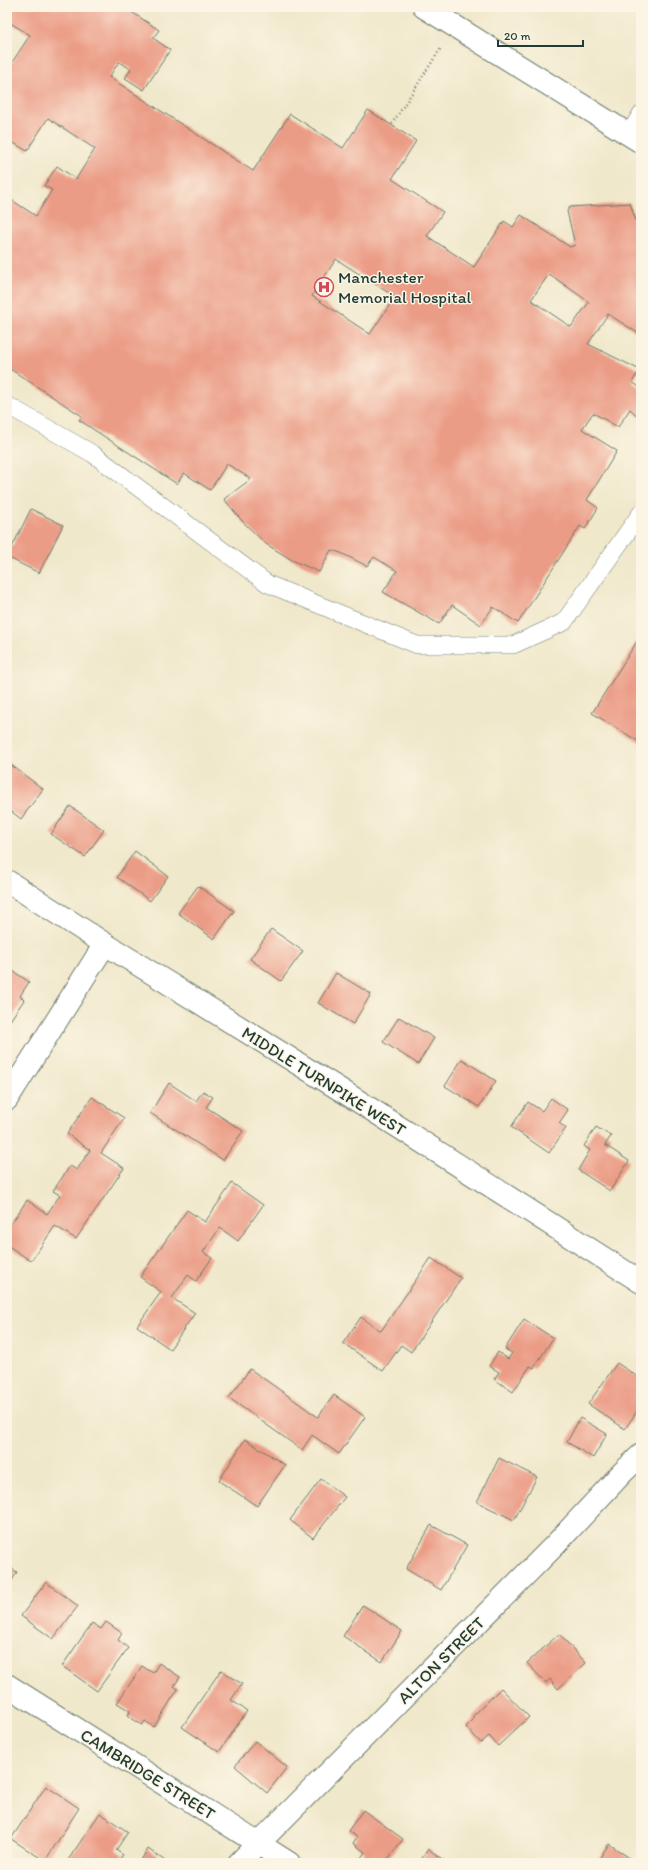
<svg xmlns="http://www.w3.org/2000/svg" width="648" height="1870" font-family="Itim,sans-serif">
  <style>
    .building { fill: #eb9c86; fill-rule: evenodd }
    .lines { fill: none; stroke-linecap: round; stroke-linejoin: round }
    .lane-casing { stroke: #687969; stroke-width: 18 }
    .street-casing { stroke: #687969; stroke-width: 24 }
    .secondary-casing { stroke: #687969; stroke-width: 24 }
    .path { stroke: #687969; stroke-width: 2.5; stroke-dasharray: 1 3; stroke-linecap: butt }
    .lane { stroke: #fff; stroke-width: 17 }
    .street { stroke: #fff; stroke-width: 22 }
    .secondary { stroke: #fff; stroke-width: 22 }
    .labels { text-anchor: middle; stroke-width: 3; stroke-linejoin: round; paint-order: stroke }
    .poi-label { font-size: 17px; fill: #1f3d34; stroke: #fcf5e5; text-anchor: start }
    .street-label { font-size: 17px; fill: #1f3d34; stroke: #fcf5e5 }
  </style>
  <rect width="100%" height="100%" fill="#fcf5e5"/>
  <filter id="ink" filterUnits="userSpaceOnUse"><feTurbulence type="fractalNoise" baseFrequency=".025" numOctaves="2"/><feDisplacementMap in="SourceGraphic" scale="8" xChannelSelector="R" yChannelSelector="G"/><feConvolveMatrix kernelMatrix="1 2 1 2 8 2 1 2 1" color-interpolation-filters="sRGB"/></filter>
  <filter id="wash" filterUnits="userSpaceOnUse"><feTurbulence type="fractalNoise" baseFrequency=".012" numOctaves="4" result="noise"/><feDisplacementMap in="SourceGraphic" scale="16" xChannelSelector="R" yChannelSelector="G"/><feGaussianBlur stdDeviation="0.9" result="paint"/><feColorMatrix in="noise" values="0 0 0 0 0 0 0 0 0 0 0 0 0 0 0 0 0 1.4 0 .05"/><feComposite in="paint" operator="in"/></filter>
  <g filter="url(#wash)">
    <rect width="100%" height="100%" fill="#f0e8cb"/>
    <g id="blocks">
      <g class="building">
        <path d="M 7,7 L 124,7 L 159,30 L 153,38 L 170,50 L 144,90 L 125,78 L 131,69 L 119,62 L 109,77 L 253,171 L 290,114 L 343,148 L 368,110 L 416,141 L 392,179 L 443,212 L 427,236 L 474,267 L 504,221 L 513,227 L 521,215 L 570,247 L 575,245 L 567,211 L 570,207 L 630,203 L 641,236 L 641,335 L 608,314 L 588,344 L 640,370 L 632,382 L 641,388 L 640,393 L 641,395 L 641,419 L 630,409 L 618,427 L 593,413 L 582,429 L 617,451 L 587,500 L 598,508 L 585,529 L 580,526 L 518,623 L 493,607 L 481,625 L 452,605 L 439,624 L 383,592 L 397,571 L 374,557 L 367,566 L 341,553 L 331,550 L 319,572 L 292,560 L 266,544 L 243,522 L 224,499 L 251,479 L 227,464 L 210,490 L 184,473 L 177,484 L 79,420 L 82,416 L 7,367 L 7,197 L 36,216 L 52,190 L 44,186 L 57,166 L 76,179 L 95,149 L 48,118 L 27,151 L 7,139 L 7,70 L 30,35 L 7,21 ZM 336,259 L 395,297 L 370,334 L 312,296 ZM 549,274 L 589,302 L 571,327 L 531,300 Z"/>
        <polygon points="31,509 63,525 39,573 7,557"/>
        <polygon points="641,635 641,743 592,713"/>
        <polygon points="7,762 43,789 21,819 7,808"/>
        <polygon points="70,806 104,830 85,857 51,834"/>
        <polygon points="135,851 168,876 150,901 117,877"/>
        <polygon points="198,886 234,911 214,939 178,913"/>
        <polygon points="271,929 303,951 281,981 250,959"/>
        <polygon points="7,967 29,982 20,996 24,1000 7,1025"/>
        <polygon points="336,973 371,994 353,1024 318,1003"/>
        <polygon points="399,1017 434,1038 418,1064 383,1042"/>
        <polygon points="462,1059 496,1081 479,1107 445,1086"/>
        <polygon points="169,1083 196,1101 203,1091 213,1097 206,1107 243,1131 223,1160 150,1113"/>
        <polygon points="92,1097 124,1118 101,1153 124,1168 76,1239 55,1226 31,1261 7,1245 7,1230 27,1200 47,1214 60,1195 53,1191 70,1166 77,1170 90,1150 67,1134"/>
        <polygon points="551,1098 568,1110 559,1123 566,1128 549,1153 511,1127 528,1102 542,1111"/>
        <polygon points="596,1127 611,1136 605,1145 629,1161 610,1191 578,1170 590,1150 584,1146"/>
        <polygon points="232,1183 263,1205 238,1241 220,1228 203,1252 212,1258 196,1281 188,1275 172,1298 195,1313 170,1349 137,1326 161,1292 140,1277 187,1210 205,1222"/>
        <polygon points="431,1258 461,1278 411,1352 401,1345 383,1371 343,1343 361,1317 381,1331"/>
        <polygon points="524,1319 553,1338 534,1368 530,1366 513,1392 494,1379 499,1372 489,1366 498,1352 508,1359 512,1353 505,1349"/>
        <polygon points="617,1363 641,1379 641,1387 638,1392 641,1394 641,1405 625,1429 588,1404"/>
        <polygon points="250,1369 318,1417 334,1395 365,1417 339,1454 312,1435 302,1450 229,1398"/>
        <polygon points="580,1418 607,1434 593,1458 567,1442"/>
        <polygon points="245,1439 285,1465 257,1506 219,1481"/>
        <polygon points="499,1458 537,1477 514,1520 477,1502"/>
        <polygon points="321,1479 345,1497 313,1538 290,1520"/>
        <polygon points="431,1525 467,1545 441,1590 406,1569"/>
        <polygon points="7,1566 17,1572 7,1589"/>
        <polygon points="46,1582 78,1606 53,1639 21,1616"/>
        <polygon points="363,1605 402,1631 382,1662 343,1636"/>
        <polygon points="106,1622 122,1633 118,1640 128,1648 97,1691 62,1666 92,1623 101,1629"/>
        <polygon points="559,1634 586,1663 558,1689 550,1679 546,1683 527,1663"/>
        <polygon points="159,1663 180,1677 174,1686 178,1689 154,1727 145,1721 142,1725 128,1716 130,1711 117,1703 142,1666 153,1673"/>
        <polygon points="221,1670 242,1684 231,1700 247,1711 219,1752 182,1727"/>
        <polygon points="501,1688 529,1717 498,1746 489,1736 481,1743 466,1727 473,1720 473,1716"/>
        <polygon points="255,1741 287,1767 267,1793 235,1766"/>
        <polygon points="46,1786 79,1808 45,1861 11,1839"/>
        <polygon points="363,1810 403,1839 385,1863 377,1863 371,1859 368,1863 361,1858 365,1852 353,1843 357,1837 348,1831"/>
        <polygon points="100,1813 128,1832 116,1850 123,1855 117,1863 66,1863"/>
        <polygon points="609,1844 631,1859 628,1863 596,1863"/>
        <polygon points="148,1849 168,1863 139,1863"/>
        <polygon points="428,1849 448,1863 419,1863"/>
      </g>
    </g>
  </g>
  <g filter="url(#ink)">
    <use href="#blocks" fill-opacity="0" stroke="#687969" stroke-width="1"/>
    <g class="lines">
      <defs>
        <g id="lane">
          <polyline points="629,134 641,114"/>
          <polyline points="7,405 93,454 268,584 417,645 513,645 564,622 641,513"/>
        </g>
        <g id="street">
          <polyline points="424,7 641,142"/>
          <polyline points="7,1099 105,944"/>
          <polyline points="7,1685 289,1863"/>
          <polyline points="239,1863 555,1545 623,1472 641,1455"/>
        </g>
        <polyline id="secondary" points="7,881 105,944 344,1092 641,1282"/>
      </defs>
      <use href="#lane" class="lane-casing"/>
      <use href="#street" class="street-casing"/>
      <use href="#secondary" class="secondary-casing"/>
      <polyline class="path" points="392,124 441,48"/>
      <use href="#lane" class="lane"/>
      <use href="#street" class="street"/>
      <use href="#secondary" class="secondary"/>
    </g>
  </g>
  <defs>
    <symbol id="hospital-ring" viewBox="-11 -11 22 22"><circle r="9.5" fill="#fcf5e5" stroke="#d1495b" stroke-width="1.5"/><path d="M-5-5h3v3.5h4V-5h3V5h-3V1.5h-4V5h-3Z" fill="#d1495b"/></symbol>
  </defs>
  <g fill-rule="evenodd">
    <use href="#hospital-ring" x="313" y="276" width="22" height="22"/>
  </g>
  <g class="labels">
    <g class="poi-label">
      <text x="338" y="283">Manchester<tspan x="338" dy="20">Memorial Hospital</tspan></text>
    </g>
    <g class="street-label">
      <text transform="translate(324 1081) rotate(32)" y="6">MIDDLE TURNPIKE WEST</text>
      <text transform="translate(441 1660) rotate(-45)" y="6">ALTON STREET</text>
      <text transform="translate(148 1774) rotate(32)" y="6">CAMBRIDGE STREET</text>
    </g>
  </g>
  <rect width="648" height="1870" fill="none" stroke="#fcf5e5" stroke-width="24"/>
  <path d="M498 40v6h85v-6" fill="none" stroke="#1f3d34" stroke-width="2"/>
  <text x="504" y="40" font-size="12" fill="#1f3d34" stroke="#fcf5e5" stroke-width="3" paint-order="stroke">20 m</text>
</svg>
